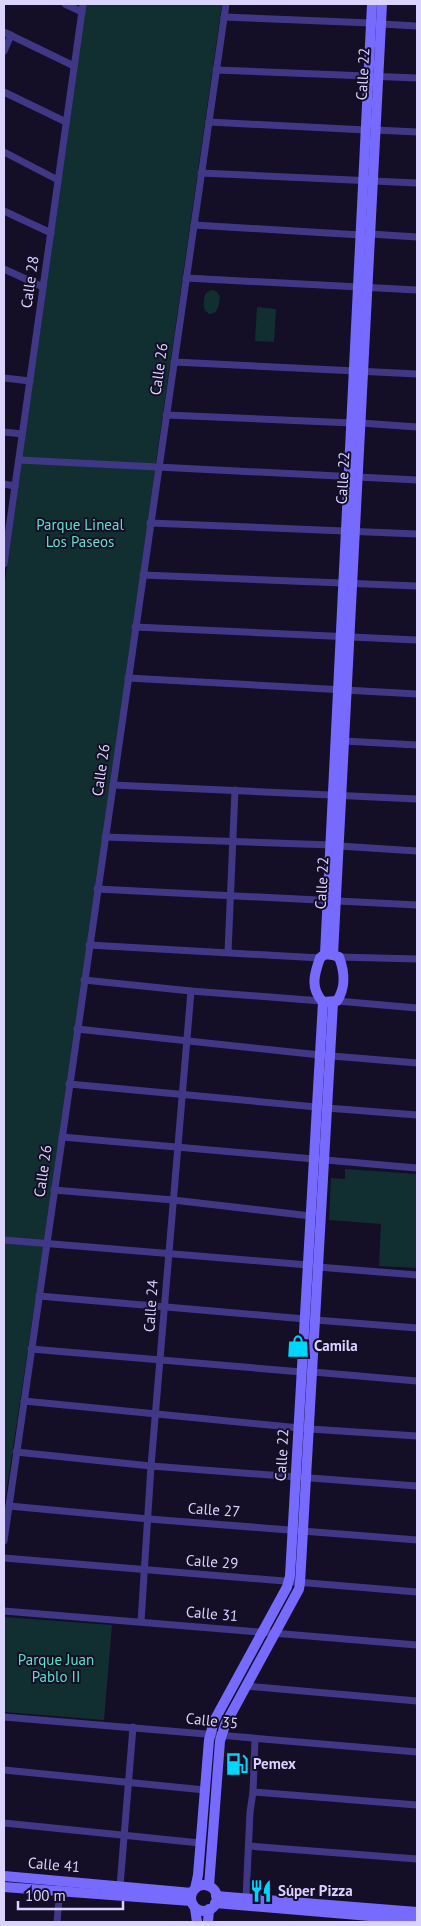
<svg xmlns="http://www.w3.org/2000/svg" width="421" height="1926" font-family="'PT Sans',sans-serif">
  <style>
    .green { fill: #112f30 }
    .lines { fill: none; stroke-linecap: round; stroke-linejoin: round }
    .street { stroke: #403886; stroke-width: 7 }
    .secondary { stroke: #776aff; stroke-width: 10 }
    .labels { text-anchor: middle; stroke-width: 4; stroke-linejoin: round; paint-order: stroke }
    .street-label { font-size: 15px; fill: #dbd3ff; stroke: #140e26 }
    .park-label { font-size: 15px; fill: #5be3ca; stroke: #140e26 }
    .poi-label { font-size: 15px; font-weight: bold; fill: #dbd3ff; stroke: #140e26; text-anchor: start }
  </style>
  <rect width="100%" height="100%" fill="#140e26"/>
  <g class="green">
    <polygon points="86,4 222,4 156,461 149,534 89,945 4,1507 4,589"/>
    <path d="M 211,290 L 216,291 L 220,296 C 219,304 219,313 210,314 C 201,310 204,302 205,294 Z"/>
    <polygon points="257,307 276,309 274,342 255,341"/>
    <polygon points="345,1169 417,1174 417,1268 379,1266 381,1224 329,1220 331,1178 345,1179"/>
    <polygon points="4,1617 112,1625 104,1720 4,1712"/>
  </g>
  <g class="lines">
    <g class="street">
      <polyline points="65,4 82,12"/>
      <polyline points="224,17 371,23"/>
      <polyline points="381,24 417,26"/>
      <polyline points="4,32 74,66"/>
      <polyline points="4,51 11,35"/>
      <polyline points="216,70 417,78"/>
      <polyline points="4,92 66,122"/>
      <polyline points="209,122 366,130"/>
      <polyline points="375,130 417,132"/>
      <polyline points="4,152 58,180"/>
      <polyline points="201,173 417,183"/>
      <polyline points="4,211 51,233"/>
      <polyline points="194,225 361,235"/>
      <polyline points="370,234 417,237"/>
      <polyline points="4,269 43,287"/>
      <polyline points="186,278 417,290"/>
      <polyline points="174,362 417,374"/>
      <polyline points="4,378 30,381"/>
      <polyline points="166,415 352,423"/>
      <polyline points="361,423 417,427"/>
      <polyline points="4,432 22,434"/>
      <polyline points="19,460 417,480"/>
      <polyline points="4,484 15,486"/>
      <polyline points="150,523 417,534"/>
      <polyline points="4,564 83,4"/>
      <polyline points="143,575 417,586"/>
      <polyline points="135,627 417,640"/>
      <polyline points="128,678 417,694"/>
      <polyline points="344,741 417,745"/>
      <polyline points="113,785 417,799"/>
      <polyline points="105,837 331,845"/>
      <polyline points="339,846 417,851"/>
      <polyline points="97,889 417,905"/>
      <polyline points="89,945 320,958"/>
      <polyline points="228,952 235,790"/>
      <polyline points="339,957 417,959"/>
      <polyline points="84,980 191,991 321,1001"/>
      <polyline points="337,1001 417,1008"/>
      <polyline points="77,1029 320,1055 417,1063"/>
      <polyline points="69,1084 317,1107"/>
      <polyline points="327,1108 417,1115"/>
      <polyline points="62,1137 417,1168"/>
      <polyline points="54,1190 173,1200 311,1216"/>
      <polyline points="4,1240 308,1265"/>
      <polyline points="318,1267 417,1275"/>
      <polyline points="39,1296 305,1319"/>
      <polyline points="316,1320 417,1328"/>
      <polyline points="31,1349 302,1372"/>
      <polyline points="313,1372 417,1381"/>
      <polyline points="24,1401 310,1429 417,1436"/>
      <polyline points="16,1452 151,1466 417,1486"/>
      <polyline points="9,1506 149,1519 417,1540"/>
      <polyline points="4,1541 226,4"/>
      <polyline points="4,1558 417,1592"/>
      <polyline points="4,1611 417,1645"/>
      <polyline points="141,1622 151,1466 191,991"/>
      <polyline points="246,1686 417,1701"/>
      <polyline points="4,1717 417,1752"/>
      <polyline points="4,1770 205,1790"/>
      <polyline points="253,1792 417,1805"/>
      <polyline points="4,1823 200,1843"/>
      <polyline points="249,1846 417,1859"/>
      <polyline points="120,1886 133,1727"/>
      <polyline points="246,1898 250,1812 253,1792 255,1739"/>
      <polyline points="57,1922 60,1888"/>
    </g>
    <g class="secondary">
      <polyline points="325,954 372,4"/>
      <path d="M 325,954 L 333,955 L 339,957 C 345,973 346,987 337,1001 L 323,1002 C 310,988 314,975 320,958 Z"/>
      <polyline points="333,955 382,4"/>
      <polyline points="4,1876 192,1893"/>
      <circle cx="204" cy="1898" r="13"/>
      <polyline points="209,1886 220,1741 225,1725 299,1589 300,1583 333,1003"/>
      <polyline points="4,1887 191,1901"/>
      <polyline points="195,1889 198,1875 209,1740 214,1721 287,1587 290,1576 323,1002"/>
      <polyline points="216,1896 417,1912"/>
      <polyline points="215,1903 417,1920"/>
      <polyline points="195,1908 197,1922"/>
      <polyline points="208,1922 209,1909"/>
    </g>
  </g>
  <defs>
    <symbol id="shop-bare" viewBox="-9 -9 18 18"><path d="M-5-2.5h2.3a2.7 3.5 0 0 1 5.4 0H5L5.5 6h-11ZM-1.5-2.5h3a1.5 2.3 0 0 0-3 0Z" fill="#00d5fe" stroke="#140e26" stroke-width="2.5" paint-order="stroke"/></symbol>
    <symbol id="fuel-bare" viewBox="-9 -9 18 18"><path d="M-5.5-6h7V0h2V4h1.3V-2.5L3-4.5l.8-.8L6-3V5H2.5V1h-1V6h-7ZM-4.2-4.7v3.2H.2V-4.7Z" fill="#00d5fe" stroke="#140e26" stroke-width="2.5" paint-order="stroke"/></symbol>
    <symbol id="restaurant-bare" viewBox="-9 -9 18 18"><path d="M-5-6h1v4h1v-4h1v4h1v-4h1v5L-1.5 .5V6h-2V.5L-5-1ZM5-6V6H3V1.5H1.5Q1.5-4 5-6Z" fill="#00d5fe" stroke="#140e26" stroke-width="2.5" paint-order="stroke"/></symbol>
  </defs>
  <g fill-rule="evenodd">
    <use href="#shop-bare" x="282" y="1330" width="32" height="32"/>
    <use href="#fuel-bare" x="221" y="1748" width="32" height="32"/>
    <use href="#restaurant-bare" x="245" y="1875" width="32" height="32"/>
  </g>
  <g class="labels">
    <g class="street-label">
      <text transform="translate(363 74) rotate(-87)" y="5">Calle 22</text>
      <text transform="translate(30 282) rotate(-82)" y="5">Calle 28</text>
      <text transform="translate(159 369) rotate(-82)" y="5">Calle 26</text>
      <text transform="translate(343 478) rotate(-87)" y="5">Calle 22</text>
      <text transform="translate(101 770) rotate(-82)" y="5">Calle 26</text>
      <text transform="translate(322 883) rotate(-87)" y="5">Calle 22</text>
      <text transform="translate(43 1171) rotate(-82)" y="5">Calle 26</text>
      <text transform="translate(151 1306) rotate(-86)" y="5">Calle 24</text>
      <text transform="translate(282 1455) rotate(-87)" y="5">Calle 22</text>
      <text transform="translate(214 1510) rotate(4)" y="5">Calle 27</text>
      <text transform="translate(212 1562) rotate(4)" y="5">Calle 29</text>
      <text transform="translate(212 1614) rotate(5)" y="5">Calle 31</text>
      <text transform="translate(212 1721) rotate(6)" y="5">Calle 35</text>
      <text transform="translate(54 1865) rotate(5)" y="5">Calle 41</text>
    </g>
    <g class="park-label">
      <text x="80" y="530">Parque Lineal<tspan x="80" dy="17">Los Paseos</tspan></text>
      <text x="56" y="1665">Parque Juan<tspan x="56" dy="17">Pablo II</tspan></text>
    </g>
    <g class="poi-label">
      <text x="314" y="1351">Camila</text>
      <text x="253" y="1769">Pemex</text>
      <text x="278" y="1896">Súper Pizza</text>
    </g>
  </g>
  <rect width="421" height="1926" fill="none" stroke="#dbd3ff" stroke-width="10"/>
  <path d="M18 1901v8h105v-8" fill="none" stroke="#dbd3ff" stroke-width="2.5"/>
  <text x="25" y="1901" font-size="15" fill="#dbd3ff" stroke="#140e26" stroke-width="4" paint-order="stroke">100 m</text>
</svg>
